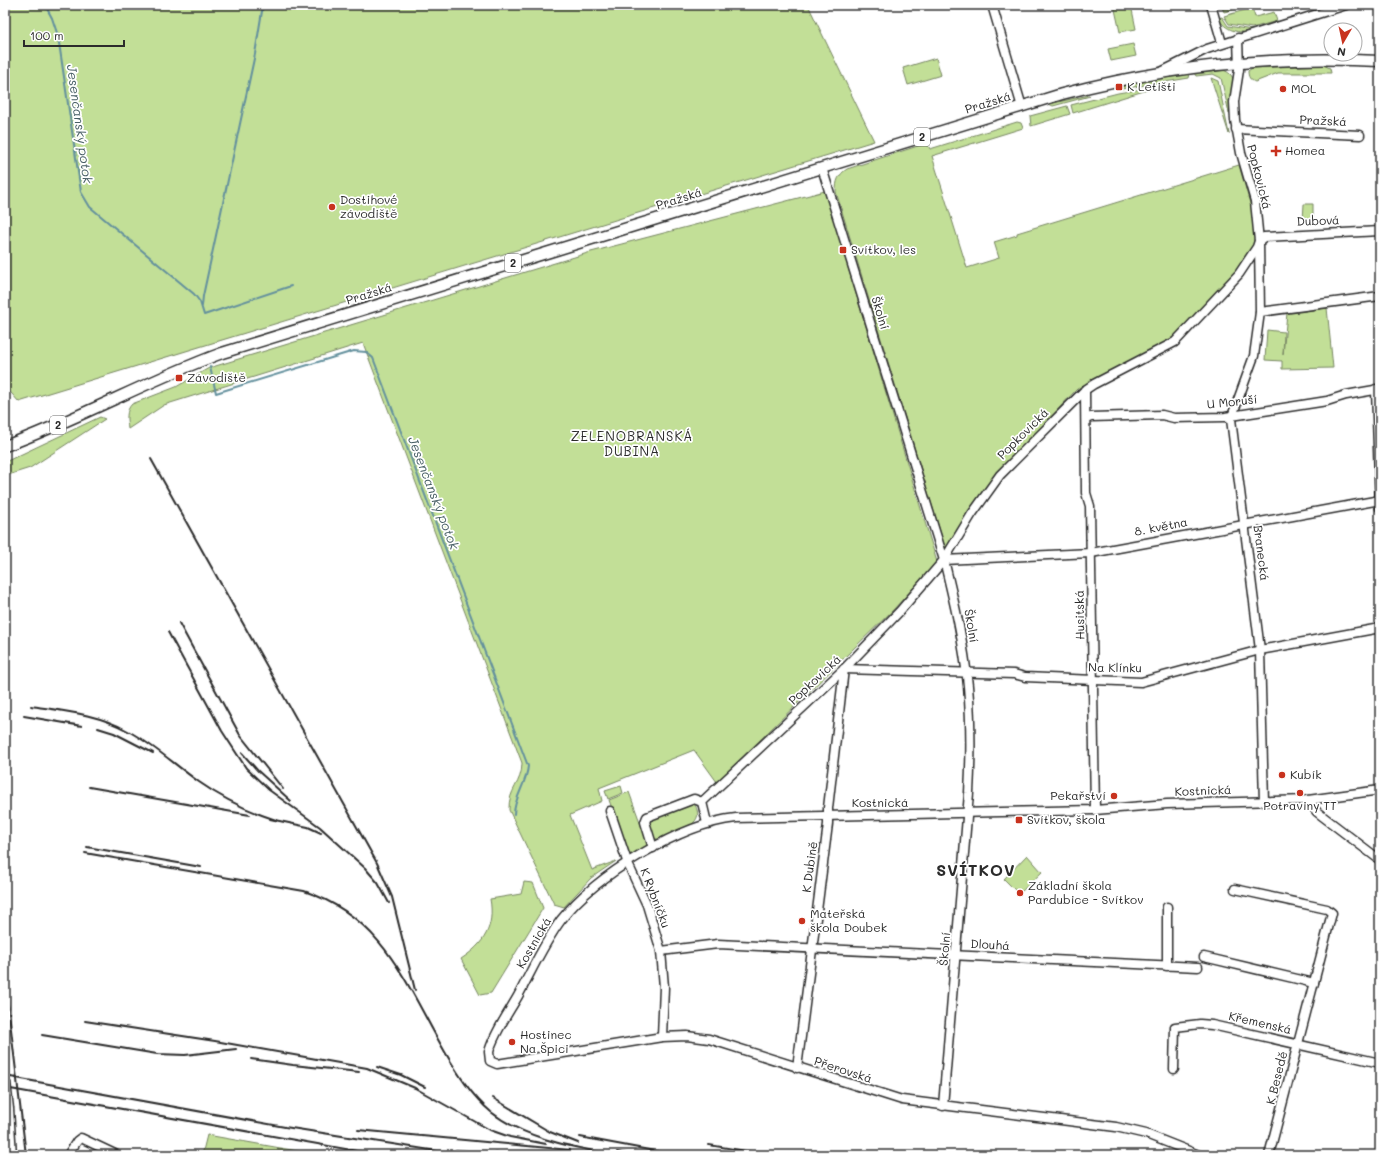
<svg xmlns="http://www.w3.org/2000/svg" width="1385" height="1160" font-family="Mali,sans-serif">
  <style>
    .green { fill: #c2df97; stroke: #768561 }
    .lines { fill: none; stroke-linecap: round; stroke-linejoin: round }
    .stream { stroke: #63909d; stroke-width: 2 }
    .minor-casing { stroke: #2b2b2b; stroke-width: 11 }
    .major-casing { stroke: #2b2b2b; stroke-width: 13 }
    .minor { stroke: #fff; stroke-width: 8 }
    .major { stroke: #fff; stroke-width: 10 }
    .rail { stroke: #2b2b2b; stroke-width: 2 }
    .major-bridge-casing { stroke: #2b2b2b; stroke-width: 13; stroke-linecap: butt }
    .major-bridge { stroke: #fff; stroke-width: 10 }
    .poi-dot { fill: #c8321e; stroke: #fff; stroke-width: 1.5 }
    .labels { text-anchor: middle; stroke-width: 3.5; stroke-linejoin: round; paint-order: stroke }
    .shield { fill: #fff; stroke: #6b6b6b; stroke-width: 1 }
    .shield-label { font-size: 11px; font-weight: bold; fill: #2b2b2b }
    .poi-label { font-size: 12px; fill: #2b2b2b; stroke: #fff; text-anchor: start }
    .street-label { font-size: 12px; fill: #2b2b2b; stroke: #fff }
    .water-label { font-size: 13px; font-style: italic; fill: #475e64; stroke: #fff }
    .neighbourhood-label { font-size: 13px; letter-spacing: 1px; fill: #2b2b2b; stroke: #fff }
    .district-label { font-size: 16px; font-weight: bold; letter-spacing: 1px; fill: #2b2b2b; stroke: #fff }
  </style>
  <rect width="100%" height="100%" fill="#fff"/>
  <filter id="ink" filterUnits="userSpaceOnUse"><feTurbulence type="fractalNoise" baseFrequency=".025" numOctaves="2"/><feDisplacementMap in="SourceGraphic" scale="8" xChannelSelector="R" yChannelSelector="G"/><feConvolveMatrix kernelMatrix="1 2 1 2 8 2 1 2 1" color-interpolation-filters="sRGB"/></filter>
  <g filter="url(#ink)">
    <g class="green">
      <polygon points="5,5 808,5 874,141 19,402 5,386"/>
      <polygon points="1114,5 1131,5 1136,29 1120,32"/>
      <polygon points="1221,5 1251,5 1224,12"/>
      <polygon points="1252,8 1255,17 1274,12 1277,21 1252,28 1229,24 1224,16"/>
      <path d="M 1222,17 L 1228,26 L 1252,30 C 1239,35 1225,30 1218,18 Z"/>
      <polygon points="1133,44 1136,56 1111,61 1108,49"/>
      <polygon points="936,58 941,75 908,85 903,68"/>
      <path d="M 1323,65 L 1330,68 L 1331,73 L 1278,73 L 1255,82 C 1250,80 1248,77 1248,71 L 1252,68 Z"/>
      <path d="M 1223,70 C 1229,72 1232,75 1234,81 L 1232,112 L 1229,113 L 1221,78 L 1213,74 L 1196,76 L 1194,73 Z"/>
      <polygon points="1190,74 1189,78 1121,89 1121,87 1132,83"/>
      <polygon points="1211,78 1218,81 1229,134"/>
      <polygon points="1160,86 1073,113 1071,105 1118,93"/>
      <polygon points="1089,95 1090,96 1053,106 1049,104"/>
      <polygon points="1067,106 1070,114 1031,126 1030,116"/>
      <path d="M 1017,122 L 1021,123 L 1023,128 L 932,156 L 967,268 L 999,258 L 994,242 L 1017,235 L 1017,233 L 1239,165 L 1251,207 L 1256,238 L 1252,253 L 1239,271 L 1176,340 L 1077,389 L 997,474 L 946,551 L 836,192 C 836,181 838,175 847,169 L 927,143 L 930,149 Z"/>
      <path d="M 825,191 L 937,562 L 893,610 L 717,782 L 694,750 L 599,788 L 602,801 L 570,815 L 592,870 L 616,861 L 591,878 L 564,907 L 554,904 L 509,810 C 508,789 522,784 522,763 L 363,343 L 164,405 L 128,429 C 127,420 125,411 132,404 L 176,387 L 209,368 L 591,252 Z"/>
      <polygon points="1304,204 1313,204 1313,220 1303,220"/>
      <polygon points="1327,308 1333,368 1282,369 1282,361 1265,360 1267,330 1284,332 1283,355 1287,313"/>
      <polygon points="100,417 105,419 30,468 5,476 5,462"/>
      <polygon points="621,786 623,793 608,799 605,791"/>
      <polygon points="629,792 648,844 647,847 632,856 628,854 609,800"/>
      <path d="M 691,803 C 695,804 696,806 697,810 C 703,826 671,835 660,840 L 653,838 L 648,821 Z"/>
      <polygon points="1027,855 1042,872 1019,894 1004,879"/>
      <path d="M 524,882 L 533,883 L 543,908 L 491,993 L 480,995 L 461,959 C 484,944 495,927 490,899 L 521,894 Z"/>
      <polygon points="207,1135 320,1155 202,1155"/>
    </g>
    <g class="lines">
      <g class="stream">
        <polyline points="45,5 52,18 58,36 81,192 90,207 194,294 200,302 204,315 291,286"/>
        <polyline points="202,306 203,296 255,54 263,5"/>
        <path d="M 210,367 L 216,393 L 354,351 L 366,352 L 373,358 L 528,766 C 527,783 514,797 514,814"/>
        <polyline points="314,1155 315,1152"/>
      </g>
      <defs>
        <g id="minor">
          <polyline points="992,5 1022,107"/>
          <polyline points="1211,5 1222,43"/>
          <polyline points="1163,71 1207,49 1346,5"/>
          <polyline points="1236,129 1360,135"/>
          <path d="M 822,168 L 944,560 C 954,601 964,643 968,686 C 971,721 971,757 969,793 L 943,1106"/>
          <polyline points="1260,312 1259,241 1264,237 1380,231"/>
          <polyline points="1376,389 1380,508"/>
          <polyline points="1085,390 1086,493 1090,506 1095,810"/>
          <polyline points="1086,419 1091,417 1162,415 1174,418 1225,417 1327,401 1346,395 1380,389"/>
          <polyline points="944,560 1091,553 1380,500"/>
          <polyline points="844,669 1014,674 1025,677 1141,682 1260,650 1380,628"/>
          <polyline points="1308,800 1317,812 1380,860"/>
          <polyline points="1264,802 1260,650 1231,419 1254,356 1260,312 1380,296"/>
          <polyline points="610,811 628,864 647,905 661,951 664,987 662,1037"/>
          <polyline points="707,823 702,802 844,669 899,612 944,560 972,514 1000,475 1085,390 1094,384 1175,342 1239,274 1257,247 1259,241 1255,201 1241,153 1235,120 1234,102 1239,70 1238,38"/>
          <polyline points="653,848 645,822 647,817 694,799 702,802"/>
          <polyline points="1235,889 1327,909 1332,913 1269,1155"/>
          <polyline points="661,951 718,944 1198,967"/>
          <polyline points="1204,957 1314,983"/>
          <polyline points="1167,966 1167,907"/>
          <polyline points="797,1068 828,824 828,808 844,669"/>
          <polyline points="1174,1069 1175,1027 1200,1024 1212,1025 1380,1063"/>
          <polyline points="68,1155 77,1141 81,1138 117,1155"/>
          <path d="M 1199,1155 L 1146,1134 L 1116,1127 L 902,1100 L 709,1039 L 687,1036 L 662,1037 L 497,1064 L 490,1061 L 489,1052 C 493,1035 509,1012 518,996 C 532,970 544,943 561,920 C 596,875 680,824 736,818 L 1095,810 L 1167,804 L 1308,800 L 1380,790"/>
        </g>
        <g id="major">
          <path d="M 5,446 C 79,419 148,380 222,353 L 1062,94 C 1165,67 1273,55 1380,61"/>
          <polyline points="8,1109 11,1155"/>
        </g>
      </defs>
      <use href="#minor" class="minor-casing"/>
      <use href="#major" class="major-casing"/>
      <use href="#minor" class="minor"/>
      <use href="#major" class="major"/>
      <g class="rail">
        <polyline points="151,459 377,863 392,897 415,990"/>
        <polyline points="179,623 240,735 283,789"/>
        <polyline points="168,632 222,731 246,768 269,790 320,827 365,868 378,883 389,903"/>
        <path d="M 31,706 C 63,711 98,714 128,731 C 154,745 175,765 199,782 C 223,799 248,811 276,820"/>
        <polyline points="24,716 82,726"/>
        <polyline points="98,728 114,733 153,753"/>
        <polyline points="242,753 258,771 291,801"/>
        <polyline points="89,787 250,815"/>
        <polyline points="270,819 308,827 321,833"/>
        <polyline points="87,847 201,867"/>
        <path d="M 85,853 L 304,891 C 385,918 406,985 445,1052 C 458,1074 471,1095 491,1112 C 524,1138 568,1146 609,1154"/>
        <polyline points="5,979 26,1155"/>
        <polyline points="85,1021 215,1041 367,1068 415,1088 490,1130 510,1137 546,1144"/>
        <polyline points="42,1035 157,1054 185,1055 236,1049"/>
        <polyline points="251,1059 293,1065 359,1072"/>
        <polyline points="377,1067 401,1075 425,1087"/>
        <polyline points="5,1076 285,1127 462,1155"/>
        <polyline points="5,1088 379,1155"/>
        <polyline points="493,1098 550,1132 578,1143"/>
        <polyline points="358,1130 570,1150"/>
        <polyline points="580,1137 676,1155"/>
        <polyline points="709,1145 770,1155"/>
        <polyline points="456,1150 515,1155"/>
        <polyline points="617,1152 632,1155"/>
        <polyline points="604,1153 621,1155"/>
      </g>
      <defs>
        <polyline id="major-bridge" points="5,1082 8,1109"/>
      </defs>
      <use href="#major-bridge" class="major-bridge-casing"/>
      <use href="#major-bridge" class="major-bridge"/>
    </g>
  </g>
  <g class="poi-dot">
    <rect x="1115" y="83" width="8" height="8" rx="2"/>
    <circle cx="1283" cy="89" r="4"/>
    <path d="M1274 145h4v4h4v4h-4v4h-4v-4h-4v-4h4z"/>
    <circle cx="332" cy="207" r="4"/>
    <rect x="839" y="246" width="8" height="8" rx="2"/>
    <rect x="175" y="374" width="8" height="8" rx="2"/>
    <circle cx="1282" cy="775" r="4"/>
    <circle cx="1300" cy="793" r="4"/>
    <circle cx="1114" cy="796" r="4"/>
    <rect x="1015" y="816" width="8" height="8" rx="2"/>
    <circle cx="1020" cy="893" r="4"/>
    <circle cx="802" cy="921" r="4"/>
    <circle cx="512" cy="1042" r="4"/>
  </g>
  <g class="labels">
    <g class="shield">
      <rect x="914" y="128" width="16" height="18" rx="3"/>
      <rect x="505" y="254" width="16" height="18" rx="3"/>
      <rect x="50" y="416" width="16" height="18" rx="3"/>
    </g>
    <g class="shield-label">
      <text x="922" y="141">2</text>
      <text x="513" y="267">2</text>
      <text x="58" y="429">2</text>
    </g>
    <g class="poi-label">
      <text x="1127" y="91">K Letišti</text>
      <text x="1291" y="93">MOL</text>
      <text x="1285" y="155">Homea</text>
      <text x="340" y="204">Dostihové<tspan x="340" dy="14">závodiště</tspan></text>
      <text x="851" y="254">Svítkov, les</text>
      <text x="187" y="382">Závodiště</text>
      <text x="1290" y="779">Kubík</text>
      <text x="1106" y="800" text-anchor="end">Pekařství</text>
      <text x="1300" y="810" text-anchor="middle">Potraviny TT</text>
      <text x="1027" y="824">Svítkov, škola</text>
      <text x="1028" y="890">Základní škola<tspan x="1028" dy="14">Pardubice - Svítkov</tspan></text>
      <text x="810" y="918">Mateřská<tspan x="810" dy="14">škola Doubek</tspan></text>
      <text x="520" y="1039">Hostinec<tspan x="520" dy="14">Na Špici</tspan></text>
    </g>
    <g class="street-label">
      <text transform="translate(988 103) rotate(-17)" y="4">Pražská</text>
      <text transform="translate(1323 121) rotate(3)" y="4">Pražská</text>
      <text transform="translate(1259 177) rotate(76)" y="4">Popkovická</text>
      <text transform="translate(679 199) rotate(-17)" y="4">Pražská</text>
      <text transform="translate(1318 221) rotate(-2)" y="4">Dubová</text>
      <text transform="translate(369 294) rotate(-17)" y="4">Pražská</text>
      <text transform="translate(880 313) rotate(73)" y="4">Školní</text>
      <text transform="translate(1232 402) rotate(-6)" y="4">U Moruší</text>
      <text transform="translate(1023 434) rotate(-45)" y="4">Popkovická</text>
      <text transform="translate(1161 527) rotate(-11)" y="4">8. května</text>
      <text transform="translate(1261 553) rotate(83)" y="4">Branecká</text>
      <text transform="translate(1080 615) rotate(-91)" y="4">Husitská</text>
      <text transform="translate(971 626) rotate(80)" y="4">Školní</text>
      <text transform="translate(1115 668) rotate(1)" y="4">Na Klínku</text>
      <text transform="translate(815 680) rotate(-43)" y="4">Popkovická</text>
      <text transform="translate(1203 791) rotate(-2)" y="4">Kostnická</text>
      <text x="880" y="807">Kostnická</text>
      <text transform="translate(810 867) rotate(-82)" y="4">K Dubině</text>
      <text transform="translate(655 898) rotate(69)" y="4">K Rybníčku</text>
      <text transform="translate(534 943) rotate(-60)" y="4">Kostnická</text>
      <text transform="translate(990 945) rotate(3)" y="4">Dlouhá</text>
      <text transform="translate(945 949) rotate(-85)" y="4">Školní</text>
      <text transform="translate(1260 1023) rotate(13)" y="4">Křemenská</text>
      <text transform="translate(843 1070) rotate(18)" y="4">Přerovská</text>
      <text transform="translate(1277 1078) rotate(-76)" y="4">K Besedě</text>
    </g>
    <g class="water-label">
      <text transform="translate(80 124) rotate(82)" y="5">Jesenčanský potok</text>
      <text transform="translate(434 493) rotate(69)" y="5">Jesenčanský potok</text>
    </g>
    <g class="neighbourhood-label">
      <text x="632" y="441">ZELENOBRANSKÁ<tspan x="632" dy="15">DUBINA</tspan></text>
    </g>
    <g class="district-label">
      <text x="976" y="876">SVÍTKOV</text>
    </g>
  </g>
  <rect width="1385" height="1160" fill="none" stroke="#fff" stroke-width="20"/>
  <rect x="10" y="10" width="1365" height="1140" fill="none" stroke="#2b2b2b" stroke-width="1.5" filter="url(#ink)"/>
  <g transform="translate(1343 42) rotate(189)"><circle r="19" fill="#ffffff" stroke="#aaaaaa"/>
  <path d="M0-3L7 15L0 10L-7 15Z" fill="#c8321e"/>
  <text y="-6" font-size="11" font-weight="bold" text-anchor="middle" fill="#2b2b2b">N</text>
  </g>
  <path d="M24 40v6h100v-6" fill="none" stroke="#2b2b2b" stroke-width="2"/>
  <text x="30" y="40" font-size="12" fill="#2b2b2b" stroke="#ffffff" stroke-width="3" paint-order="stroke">100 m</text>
</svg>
